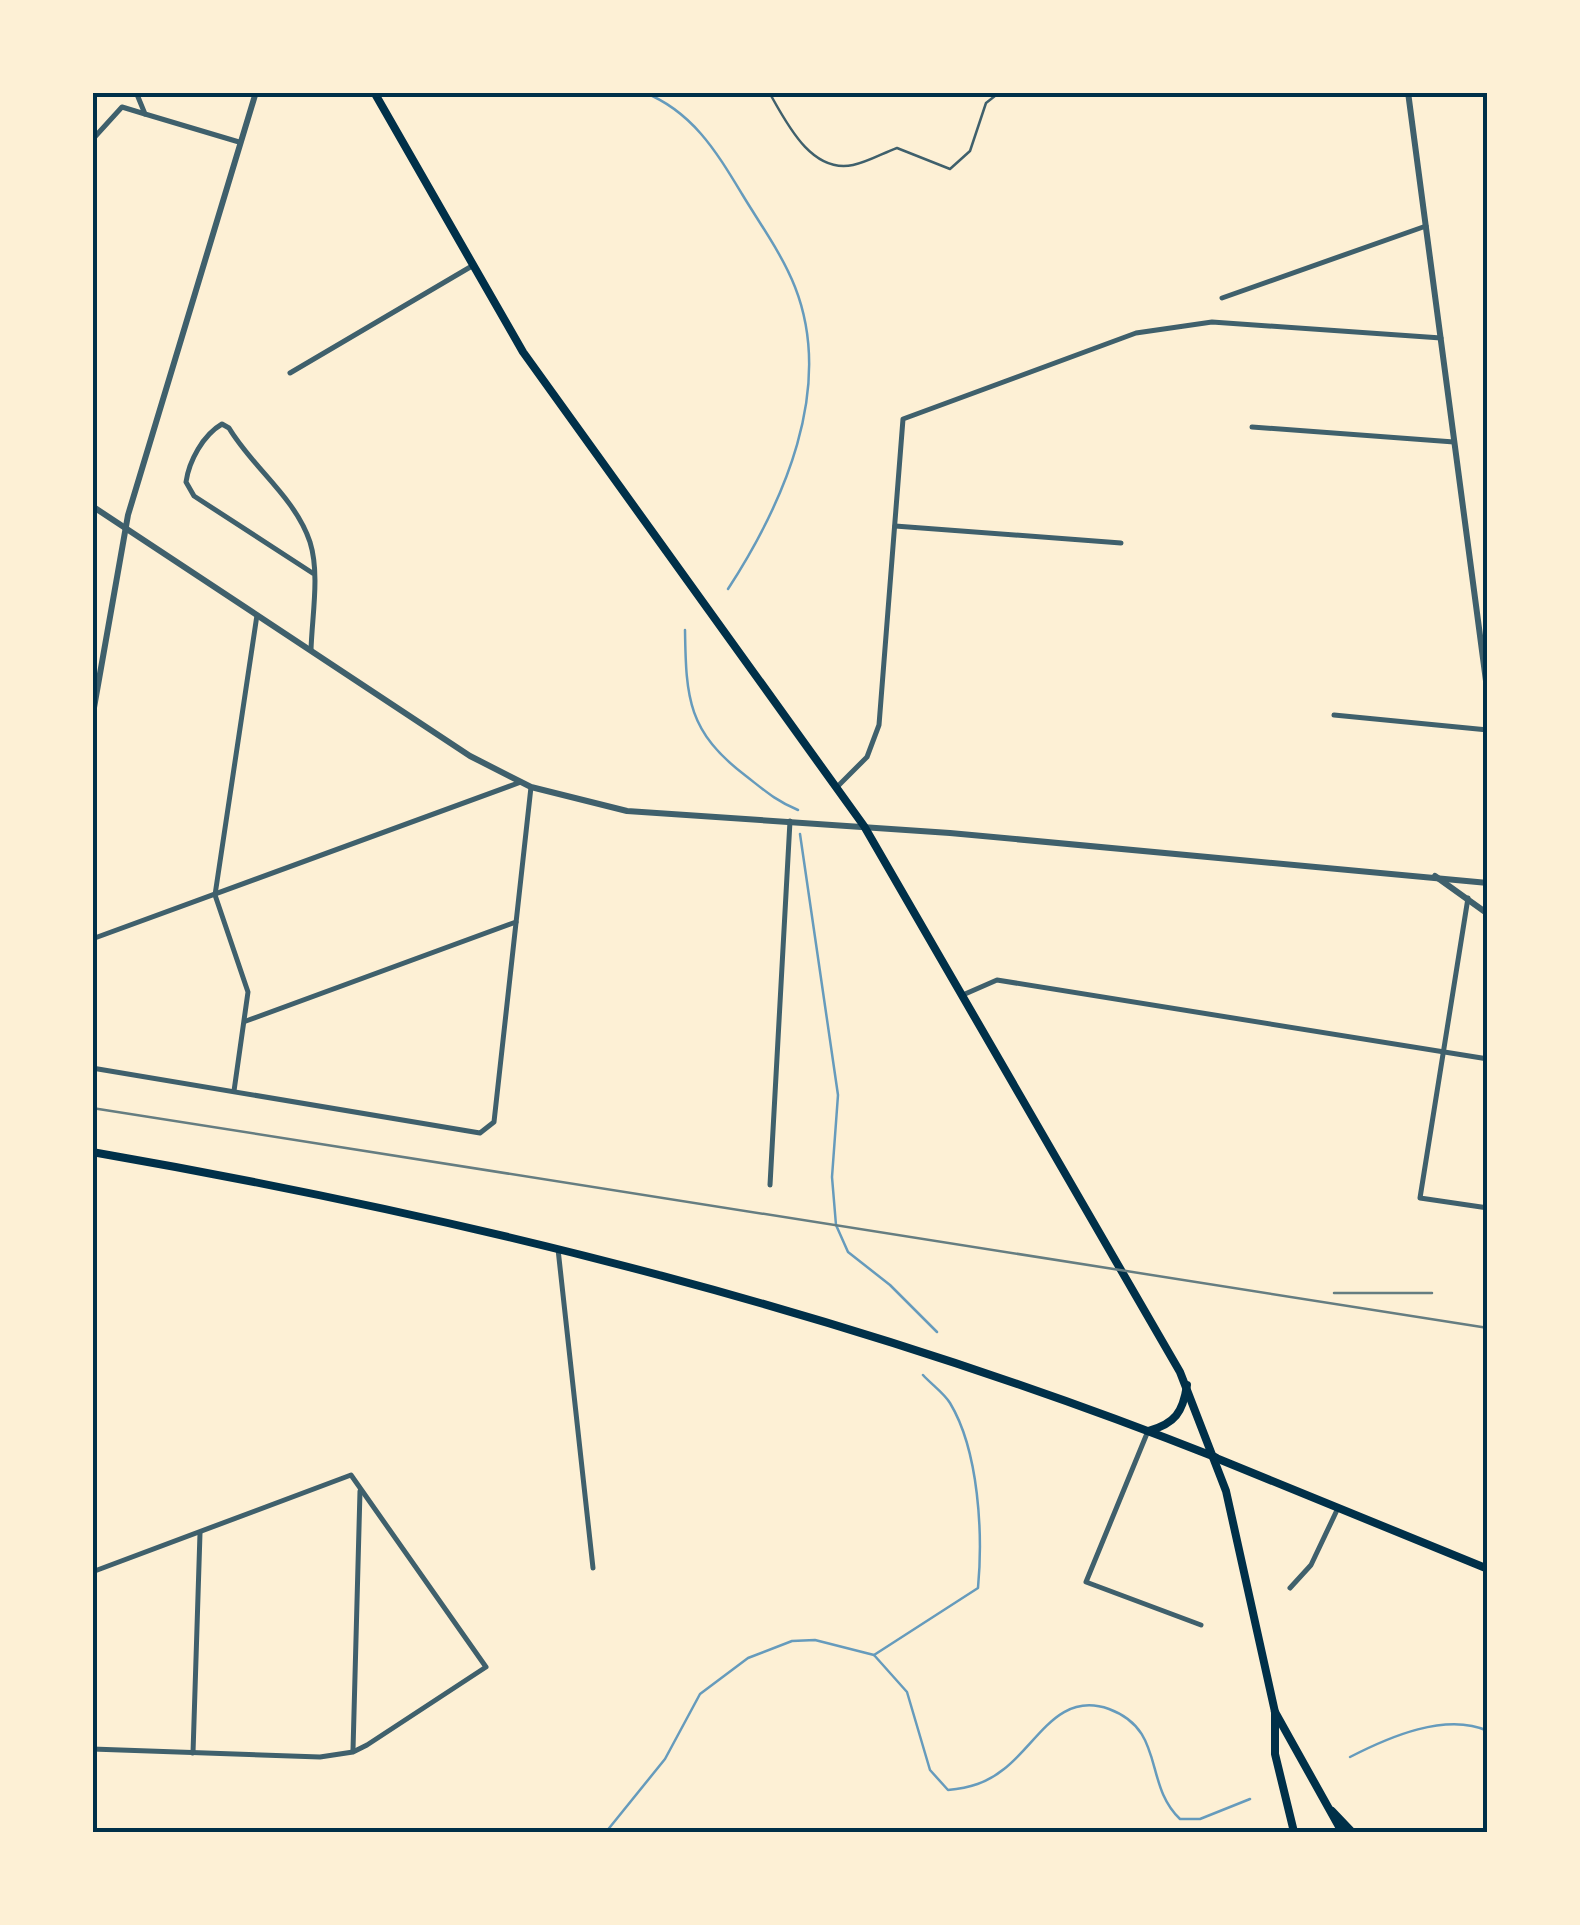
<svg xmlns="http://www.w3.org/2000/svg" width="1580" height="1925" font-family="'Zilla Slab',serif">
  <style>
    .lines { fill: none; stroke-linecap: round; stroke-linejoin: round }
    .stream { stroke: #669bbc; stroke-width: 2.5 }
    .service { stroke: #3f606c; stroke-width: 2.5 }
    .minor { stroke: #3f606c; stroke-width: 5 }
    .tertiary { stroke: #3f606c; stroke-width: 6 }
    .secondary { stroke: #003049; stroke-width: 8 }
    .primary { stroke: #003049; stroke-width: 8 }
    .trunk { stroke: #003049; stroke-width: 8 }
    .rail { stroke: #657d81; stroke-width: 2.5 }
    .neatline { fill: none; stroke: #003049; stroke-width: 4 }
  </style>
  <rect width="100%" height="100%" fill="#fdf0d5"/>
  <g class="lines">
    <g class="stream">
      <path d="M 643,92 C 692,111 716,151 742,194 C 760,224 782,254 795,287 C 835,389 783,504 728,589"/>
      <path d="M 685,630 C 686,699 688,732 746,776 C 764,790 776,801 798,810"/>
      <polyline points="800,834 838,1095 832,1177 836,1225 848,1252 890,1285 937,1332"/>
      <path d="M 874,1655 L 978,1588 C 983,1534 979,1451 950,1403 C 944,1393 931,1384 923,1375"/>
      <path d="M 1350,1757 C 1389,1737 1446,1712 1488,1731"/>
      <path d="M 606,1832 L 665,1759 L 700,1694 L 748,1658 L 792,1641 L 815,1640 L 874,1655 L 907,1692 L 930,1770 L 948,1790 C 969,1788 987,1783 1004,1769 C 1038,1743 1058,1691 1109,1709 C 1166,1730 1143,1784 1180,1819 L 1200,1819 L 1250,1799"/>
    </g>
    <path class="service" d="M 769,92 C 786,122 811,174 853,165 C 868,162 883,153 897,148 L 950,169 L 970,151 L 986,103 L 1000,92"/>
    <g class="minor">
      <polyline points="136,92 145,114 239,142"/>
      <polyline points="92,140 122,107 145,114"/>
      <polyline points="1222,298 1426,226"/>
      <polyline points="290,373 472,266"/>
      <polyline points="1252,427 1454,442"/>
      <polyline points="895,526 1121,543"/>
      <path d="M 311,650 C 312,616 320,574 310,542 C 295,497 252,467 229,428 L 222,424 C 203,435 189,461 186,482 L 194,496 L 314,574"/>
      <polyline points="1334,715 1488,730"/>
      <polyline points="836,788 867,757 879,725 903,419 1136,333 1212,322 1441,338"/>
      <polyline points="1468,898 1420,1198 1488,1208"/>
      <polyline points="92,939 521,782"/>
      <polyline points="965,994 997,980 1488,1059"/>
      <polyline points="246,1021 516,922"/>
      <polyline points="92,1068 480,1133 494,1122 531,787"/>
      <polyline points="234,1091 248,992 215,895 257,615"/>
      <polyline points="770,1185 790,821"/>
      <polyline points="558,1249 593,1568"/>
      <polyline points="1148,1431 1086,1582 1201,1625"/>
      <polyline points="92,1572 351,1475 486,1667 367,1745 353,1752 320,1757 92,1749"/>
      <polyline points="1290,1588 1311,1565 1338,1508"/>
      <polyline points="353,1750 360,1491"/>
      <polyline points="193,1753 200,1533"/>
    </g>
    <g class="tertiary">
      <polyline points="1408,92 1488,696"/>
      <polyline points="92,506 470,756 531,787 627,811 950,833 1488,883"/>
      <polyline points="92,719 128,515 256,92"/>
      <polyline points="1435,876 1488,914"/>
    </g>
    <path class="secondary" d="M 92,1152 C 477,1219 851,1313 1215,1457"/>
    <g class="primary">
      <polyline points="374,92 523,352 864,826 1180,1372 1226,1491 1275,1712 1275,1754 1294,1832"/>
      <path d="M 1148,1431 C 1175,1424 1183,1412 1187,1385"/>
      <polyline points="1216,1458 1488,1569"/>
      <polyline points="1275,1712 1342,1832"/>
    </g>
    <polyline class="trunk" points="1332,1811 1352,1832"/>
    <g class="rail">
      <polyline points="92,1108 1488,1328"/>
      <polyline points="1334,1293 1432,1293"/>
    </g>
  </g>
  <rect width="1580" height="1925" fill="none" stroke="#fdf0d5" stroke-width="190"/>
  <rect x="95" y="95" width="1390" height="1735" class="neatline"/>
</svg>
